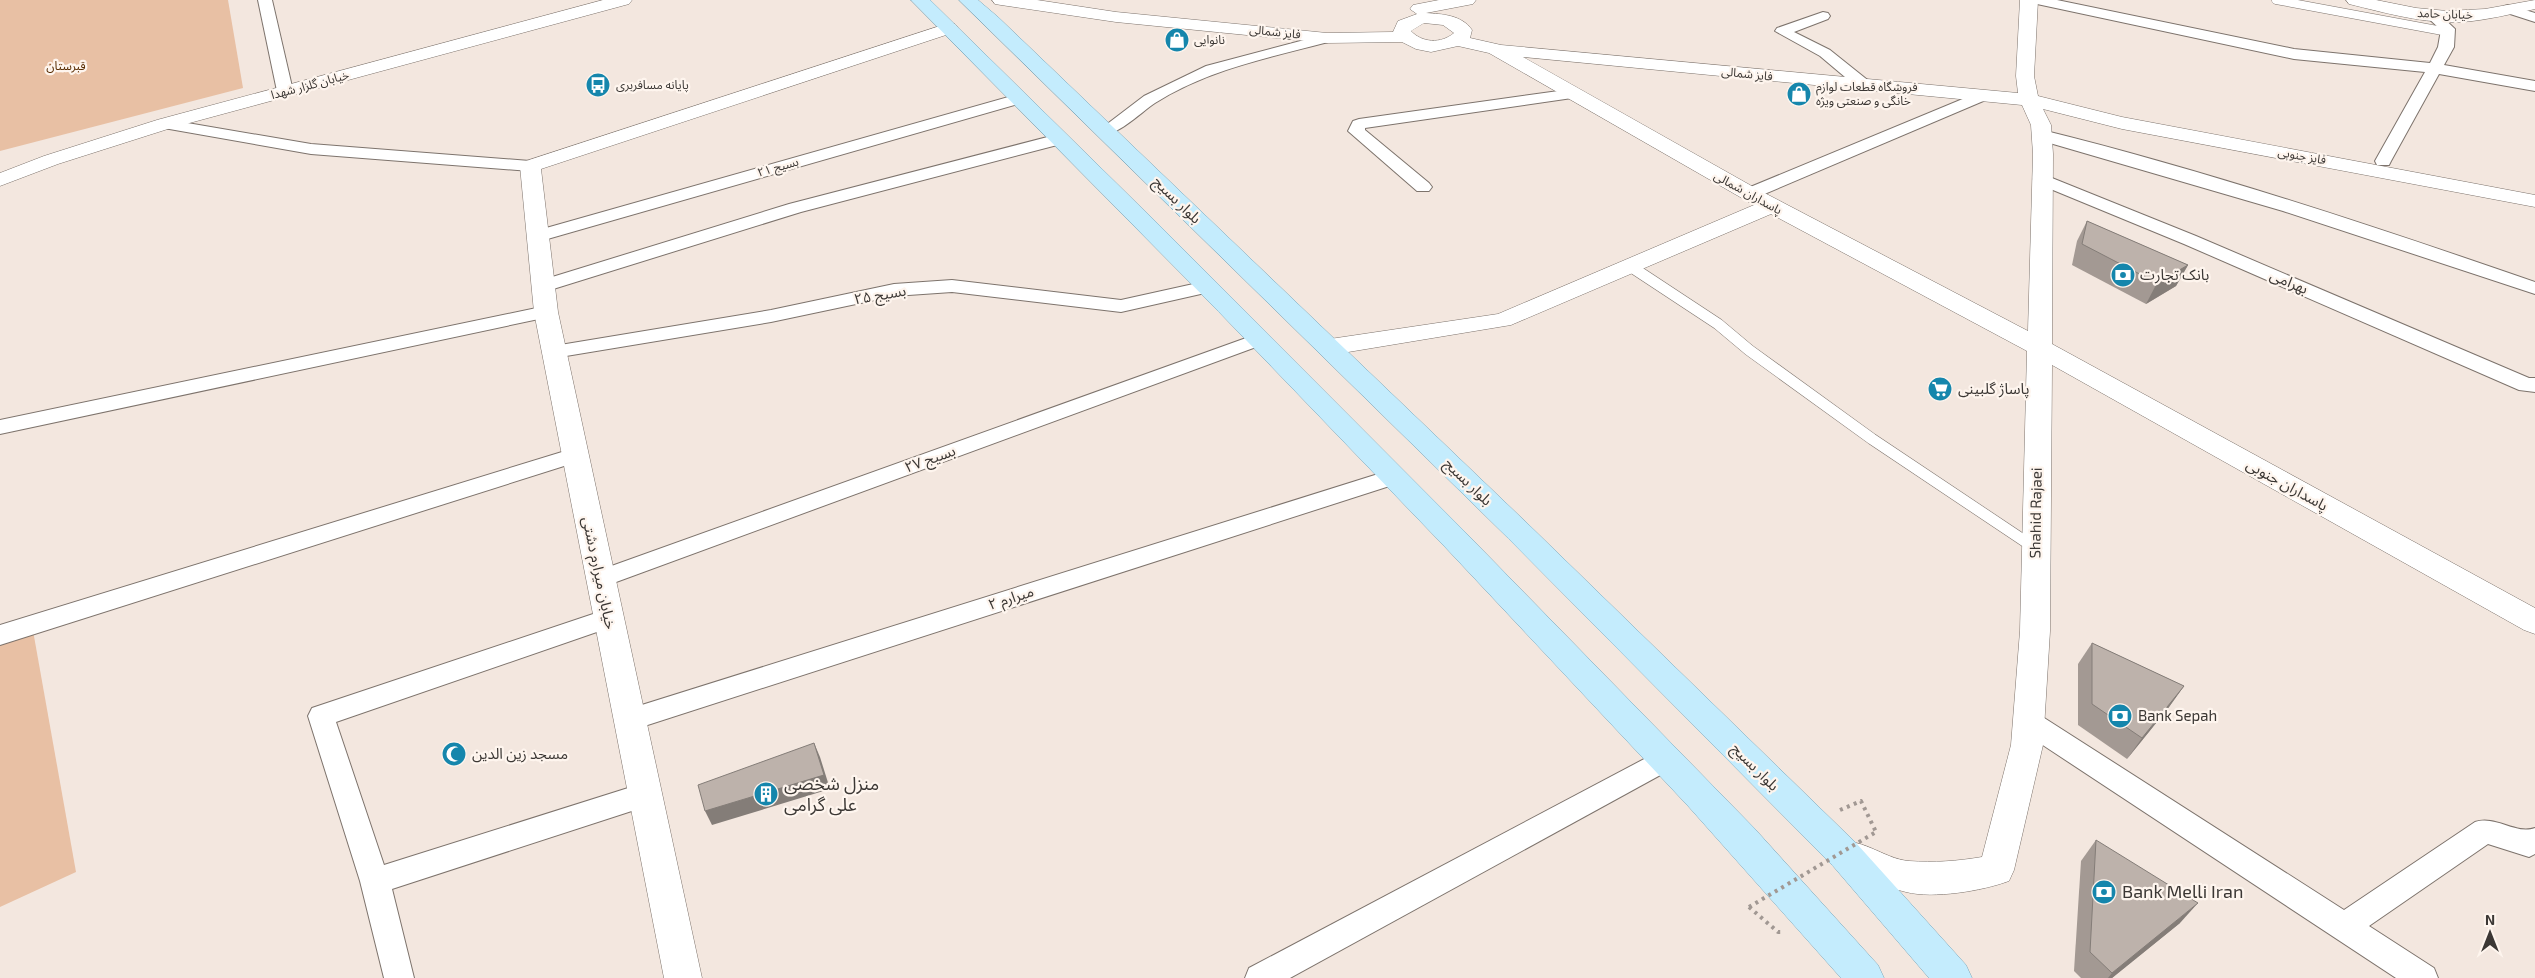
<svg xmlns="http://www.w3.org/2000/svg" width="2535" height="978" font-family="'Exo 2','Noto Sans Arabic',sans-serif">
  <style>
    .green { fill: #e8c0a4 }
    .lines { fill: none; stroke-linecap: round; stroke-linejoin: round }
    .lane-far1-casing { stroke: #7d736c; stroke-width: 9 }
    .lane-casing { stroke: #7d736c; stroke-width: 12 }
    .street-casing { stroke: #7d736c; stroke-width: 2 }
    .secondary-casing { stroke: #7d736c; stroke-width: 1 }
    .primary-casing { stroke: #7ba4b6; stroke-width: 1 }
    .path { stroke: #a19893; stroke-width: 4; stroke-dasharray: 3 4.5; stroke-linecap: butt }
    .lane-far1 { stroke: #fff; stroke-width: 8 }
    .lane { stroke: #fff; stroke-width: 11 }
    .street { fill: #fff; fill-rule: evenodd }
    .secondary { fill: #fff; fill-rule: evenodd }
    .primary { fill: #c4ecfd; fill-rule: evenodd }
    .path-bridge { stroke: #a19893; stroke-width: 4; stroke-dasharray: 3 4.5; stroke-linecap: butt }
    .wall { fill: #a39993 }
    .shaded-wall { fill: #847d78 }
    .building { fill: #bdb2ab; stroke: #847d78 }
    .labels { text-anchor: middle; stroke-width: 4.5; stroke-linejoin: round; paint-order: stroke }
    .far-street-label { font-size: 12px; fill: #3b3734; stroke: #fef5ee }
    .far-poi-label { font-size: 12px; fill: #3b3734; stroke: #fef5ee; text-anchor: start }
    .far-park-label { font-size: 12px; fill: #572b01; stroke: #fef5ee }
    .street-label { font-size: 15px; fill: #3b3734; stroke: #fef5ee }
    .poi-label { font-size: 15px; fill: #3b3734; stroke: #fef5ee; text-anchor: start }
    .near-poi-label { font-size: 18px; fill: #3b3734; stroke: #fef5ee; text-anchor: start }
  </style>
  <rect width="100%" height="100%" fill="#f3e7df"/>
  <g class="green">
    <polygon points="0,0 228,0 243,88 0,151"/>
    <polygon points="32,625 76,872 0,907 0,637"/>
  </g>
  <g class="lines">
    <defs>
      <polyline id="lane-far1" points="2276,0 2448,32"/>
      <polyline id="lane" points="1630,266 1718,324 1749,350 1872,439 2035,548"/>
      <g id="street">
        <polygon points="258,0 272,0 293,91 291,94 279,94 277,91"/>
        <polygon points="2030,0 2057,0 2294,49 2430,63 2438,47 2441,30 2426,16 2433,12 2438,13 2455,29 2454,47 2444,65 2535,81 2535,91 2439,74 2391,161 2389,165 2377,165 2375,161 2425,72 2294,59 2037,4"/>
        <polygon points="2509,5 2535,13 2535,22 2504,12 2502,9 2504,6"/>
        <polygon points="1823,12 1828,13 1830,16 1828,19 1794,32 1830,50 1870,82 1872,85 1870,88 1858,88 1820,56 1775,31 1777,28"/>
        <path d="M 1327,34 L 1334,38 L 1332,41 C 1272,57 1208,69 1155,103 C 1141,112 1116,138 1100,134 L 1098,131 L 1144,96 L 1206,66 Z"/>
        <polygon points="1573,89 1579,91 1581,94 1579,97 1365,128 1365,130 1429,183 1432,187 1429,191 1417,191 1348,131 1353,121 1359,119"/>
        <polygon points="1982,91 1988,93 1990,96 1988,99 1755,198 1743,198 1740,194 1743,190"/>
        <polygon points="1019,94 1025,96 1027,99 1025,102 544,240 532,240 529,236 532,232"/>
        <polygon points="164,119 311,144 530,161 536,162 539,166 536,170 530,171 311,154 158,127 156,124"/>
        <path d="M 2042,130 C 2208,171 2373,226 2535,282 L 2535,294 L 2283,211 L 2036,139 L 2034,135 Z"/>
        <polygon points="1059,134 1067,139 1065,143 801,212 550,290 536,290 533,286 536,282 789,204"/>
        <polygon points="2042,174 2196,236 2529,378 2535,378 2535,392 2519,390 2184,244 2036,183 2033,179 2036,175"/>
        <polygon points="952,280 1121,300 1207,281 1214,283 1217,287 1214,291 1121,312 952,292 894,296 771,322 554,358 547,356 544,352 547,348 554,346 771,310 894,284"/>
        <polygon points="546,306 553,308 556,312 553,316 0,434 0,420"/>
        <polygon points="1260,333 1267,335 1270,339 1267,343 608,585 600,588 592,585 588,579 592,573"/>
        <polygon points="575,448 583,450 586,455 583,460 0,645 0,625"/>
        <polygon points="1394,469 1402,472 1405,477 1402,482 629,731 620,728 616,720 620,712 629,709"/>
        <polygon points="608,609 617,611 620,618 617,625 336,722 384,865 644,783 654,787 658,795 654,803 644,807 392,889 414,978 384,978 360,881 308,716 312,708"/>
        <path d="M 2029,711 L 2038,714 L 2344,910 L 2475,822 C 2496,815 2515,835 2535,828 L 2535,854 L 2529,857 L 2488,844 L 2369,926 L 2434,968 L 2438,978 L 2396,978 L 2020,730 L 2016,722 L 2020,714 Z"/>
        <polygon points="1665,748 1675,751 1679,759 1675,767 1290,978 1245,978 1249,968"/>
      </g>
      <g id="secondary">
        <polygon points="603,0 632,0 629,4 171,128 58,164 0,186 0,173 44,156 157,120"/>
        <path d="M 992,0 L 1037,0 L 1116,12 L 1327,33 L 1393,32 L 1398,21 L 1417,14 L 1410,9 L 1413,5 L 1439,0 L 1476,0 L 1473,4 L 1426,13 C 1442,14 1462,15 1472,30 L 1470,38 L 1501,45 L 2018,93 L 2016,76 L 2020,0 L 2038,0 L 2034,76 L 2038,96 L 2122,117 L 2535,195 L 2535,207 L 2122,129 L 2043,109 L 2051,125 L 2053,154 L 2052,344 L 2535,608 L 2535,634 L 2524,630 L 2052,365 L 2050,631 L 2043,745 L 2014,870 L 2009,881 C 1982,891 1933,899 1906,892 C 1881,886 1856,875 1833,866 L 1827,855 L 1833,844 C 1859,834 1883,859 1909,861 C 1934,863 1958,861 1982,857 L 2011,745 L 2020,631 L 2027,351 L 1771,214 L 1511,325 L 1330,355 L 1321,352 L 1318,347 L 1321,342 L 1330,339 L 1498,314 L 1754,205 L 1489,53 L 1458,46 L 1431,52 L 1416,49 L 1402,42 L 1327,43 L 1116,22 L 1001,5 L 995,4 ZM 1424,23 L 1443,25 L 1454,33 C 1441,44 1422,43 1411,31 ZM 1523,57 L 2022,105 L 2031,125 L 2033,154 L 2028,331 L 1757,189 Z"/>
        <path d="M 2346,0 L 2376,0 L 2416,8 L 2447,11 L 2485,9 L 2535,0 L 2535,9 C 2511,14 2487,20 2463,22 C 2424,24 2386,13 2349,4 Z"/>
        <polygon points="949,23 955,24 958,28 955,32 541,169 558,312 702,978 664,978 534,312 520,166 523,162"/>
      </g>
      <g id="primary">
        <polygon points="911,0 930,0 1159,225 1465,532 1755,829 1878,965 1884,978 1841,978 1688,806 1445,547 1219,312"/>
        <polygon points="959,0 978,0 998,17 1529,525 1857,844 1966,965 1972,978 1929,978 1833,866 1509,539"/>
      </g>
    </defs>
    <use href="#lane-far1" class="lane-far1-casing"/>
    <use href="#lane" class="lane-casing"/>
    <use href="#street" class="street-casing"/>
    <use href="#secondary" class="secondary-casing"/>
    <use href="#primary" class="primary-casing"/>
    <g class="path">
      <polyline points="1840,810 1861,801 1876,832"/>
      <polyline points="1749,907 1778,932 1781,932"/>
    </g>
    <use href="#lane-far1" class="lane-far1"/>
    <use href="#lane" class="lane"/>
    <use href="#street" class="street"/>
    <use href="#secondary" class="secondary"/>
    <use href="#primary" class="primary"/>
    <polyline class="path-bridge" points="1749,907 1876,832"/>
  </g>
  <g class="wall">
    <polygon points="2087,221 2188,265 2176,286 2146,304 2072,265 2077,241"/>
    <polygon points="2092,643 2184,686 2169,707 2127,759 2078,725 2078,664"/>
    <polygon points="2096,840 2180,923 2112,978 2081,978 2074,971 2081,861"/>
  </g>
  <g class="shaded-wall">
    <polygon points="2188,265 2176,286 2146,304 2157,283"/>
    <polygon points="2184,686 2169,707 2127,759 2142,738"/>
    <polygon points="814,743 820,757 830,789 712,825 705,811"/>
    <polygon points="2198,903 2180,923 2112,978 2108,978 2112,973"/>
  </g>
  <g class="building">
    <polygon points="2087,221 2188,265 2157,283 2082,244"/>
    <polygon points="2092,643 2184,686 2142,738 2092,704"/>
    <polygon points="814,743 824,775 705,811 698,785"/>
    <polygon points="2096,840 2198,903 2112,973 2090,952"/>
  </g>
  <defs>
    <symbol id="shop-disc" viewBox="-11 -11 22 22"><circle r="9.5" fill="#1586ac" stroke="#fef5ee"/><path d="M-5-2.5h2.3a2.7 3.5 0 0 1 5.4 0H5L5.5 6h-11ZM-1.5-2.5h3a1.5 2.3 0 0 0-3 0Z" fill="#fff"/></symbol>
    <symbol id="bus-disc" viewBox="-11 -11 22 22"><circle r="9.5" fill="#1586ac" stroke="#fef5ee"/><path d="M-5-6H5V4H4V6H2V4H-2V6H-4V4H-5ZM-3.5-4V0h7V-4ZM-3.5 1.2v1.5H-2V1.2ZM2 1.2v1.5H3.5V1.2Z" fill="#fff"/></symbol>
    <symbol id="bank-disc" viewBox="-11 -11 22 22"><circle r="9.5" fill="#1586ac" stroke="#fef5ee"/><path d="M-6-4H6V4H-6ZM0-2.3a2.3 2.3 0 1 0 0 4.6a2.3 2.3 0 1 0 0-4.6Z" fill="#fff"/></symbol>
    <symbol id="supermarket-disc" viewBox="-11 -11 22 22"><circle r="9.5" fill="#1586ac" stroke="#fef5ee"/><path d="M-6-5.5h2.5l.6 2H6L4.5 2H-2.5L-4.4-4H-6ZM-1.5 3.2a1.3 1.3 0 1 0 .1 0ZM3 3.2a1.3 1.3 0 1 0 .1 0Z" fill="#fff"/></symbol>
    <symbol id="mosque-disc" viewBox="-11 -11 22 22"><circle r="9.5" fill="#1586ac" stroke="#fef5ee"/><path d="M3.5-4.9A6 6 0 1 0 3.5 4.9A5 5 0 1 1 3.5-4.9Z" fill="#fff"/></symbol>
    <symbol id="building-disc" viewBox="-11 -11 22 22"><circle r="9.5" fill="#1586ac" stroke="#fef5ee"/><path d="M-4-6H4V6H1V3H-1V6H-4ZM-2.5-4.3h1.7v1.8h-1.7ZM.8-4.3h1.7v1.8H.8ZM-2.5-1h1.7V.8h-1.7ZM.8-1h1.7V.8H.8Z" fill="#fff"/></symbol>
  </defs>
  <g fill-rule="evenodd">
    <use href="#shop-disc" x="1163" y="26" width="28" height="28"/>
    <use href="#bus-disc" x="584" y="71" width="28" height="28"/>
    <use href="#shop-disc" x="1785" y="80" width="28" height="28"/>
    <use href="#bank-disc" x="2109" y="261" width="28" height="28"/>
    <use href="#supermarket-disc" x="1926" y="375" width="28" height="28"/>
    <use href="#bank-disc" x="2106" y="702" width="28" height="28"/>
    <use href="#mosque-disc" x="440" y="740" width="28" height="28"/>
    <use href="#building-disc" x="752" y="780" width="28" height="28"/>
    <use href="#bank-disc" x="2090" y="878" width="28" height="28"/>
  </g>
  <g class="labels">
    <g class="far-street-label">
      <text transform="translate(2445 14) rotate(2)" y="4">خیابان حامد</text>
      <text transform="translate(1275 32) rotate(6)" y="4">فایز شمالی</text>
      <text transform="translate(1747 74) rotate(6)" y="4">فایز شمالی</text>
      <text transform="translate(310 85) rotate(-15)" y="4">خیابان گلزار شهدا</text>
      <text transform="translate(2302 156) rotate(10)" y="4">فایز جنوبی</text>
      <text transform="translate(778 167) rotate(-16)" y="4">بسیج ۲۱</text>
      <text transform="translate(1748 193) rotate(29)" y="4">پاسداران شمالی</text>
    </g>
    <g class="far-poi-label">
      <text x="1194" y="44">نانوایی</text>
      <text x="616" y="89">پایانه مسافربری</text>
      <text x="1816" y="91">فروشگاه قطعات لوازم<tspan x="1816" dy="14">خانگی و صنعتی ویژه</tspan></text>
    </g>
    <g class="far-park-label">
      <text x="66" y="70">قبرستان</text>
    </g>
    <g class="street-label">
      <text transform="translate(1177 200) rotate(44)" y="5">بلوار بسیج</text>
      <text transform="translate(2289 282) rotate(23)" y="5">بهرامی</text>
      <text transform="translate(880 295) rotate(-10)" y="5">بسیج ۲۵</text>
      <text transform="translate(930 459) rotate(-20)" y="5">بسیج ۲۷</text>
      <text transform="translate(1468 482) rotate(44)" y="5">بلوار بسیج</text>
      <text transform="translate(2287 485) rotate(29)" y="5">پاسداران جنوبی</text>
      <text transform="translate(2036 513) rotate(-89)" y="5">Shahid Rajaei</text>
      <text transform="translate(599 573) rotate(78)" y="5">خیابان میرارم دشتی</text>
      <text transform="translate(1011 598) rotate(-18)" y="5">میرارم ۲</text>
      <text transform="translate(1755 767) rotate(45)" y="5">بلوار بسیج</text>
    </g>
    <g class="poi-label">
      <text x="2140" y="280">بانک تجارت</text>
      <text x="1958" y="394">پاساژ گلبینی</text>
      <text x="2138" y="721">Bank Sepah</text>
      <text x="472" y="759">مسجد زین الدین</text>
    </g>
    <g class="near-poi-label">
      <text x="784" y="790">منزل شخصی<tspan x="784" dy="21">علی گرامی</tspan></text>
      <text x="2122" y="898">Bank Melli Iran</text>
    </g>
  </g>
  <g transform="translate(2490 933)" stroke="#fef5ee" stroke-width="4" paint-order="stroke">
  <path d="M0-4L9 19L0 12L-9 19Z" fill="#3b3734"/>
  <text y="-8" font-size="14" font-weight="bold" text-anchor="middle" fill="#3b3734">N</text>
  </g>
</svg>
